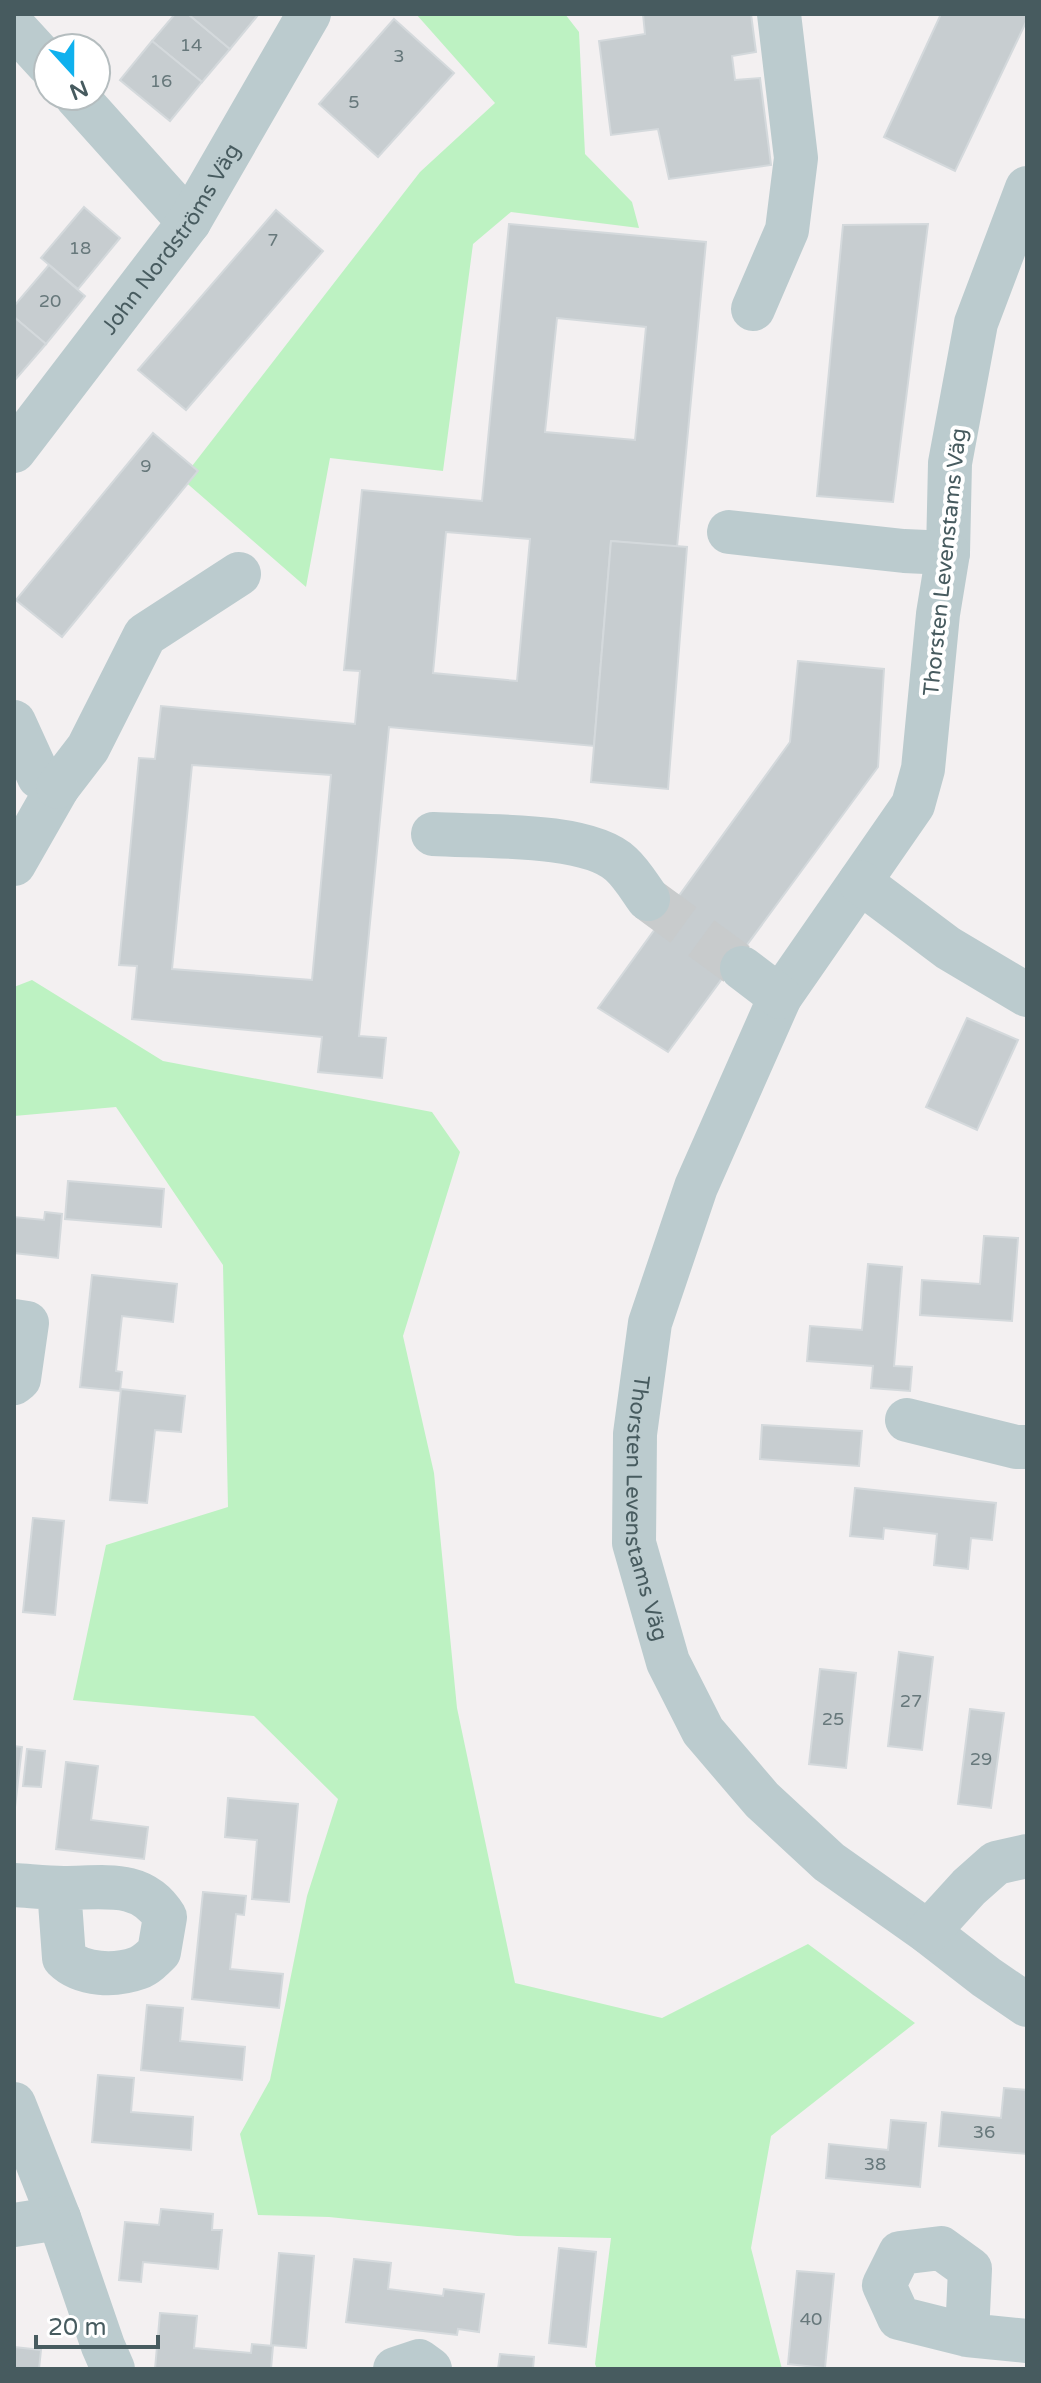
<svg xmlns="http://www.w3.org/2000/svg" width="1041" height="2383" font-family="'Varela Round',sans-serif">
  <style>
    .green { fill: #bdf2c2 }
    .building { fill: #c7cdd0; stroke: #d4d9dc; stroke-width: 2; fill-rule: evenodd }
    .lines { fill: none; stroke-linecap: round; stroke-linejoin: round }
    .minor-tunnel { stroke: #c8cbcc; stroke-width: 44; stroke-dasharray: 44 22; stroke-linecap: butt }
    .minor { stroke: #bbcbce; stroke-width: 44 }
    .labels { text-anchor: middle; stroke-width: 8; stroke-linejoin: round; paint-order: stroke }
    .number-label { font-size: 18px; fill: #67787b }
    .street-label { font-size: 22px; fill: #475b5f; stroke: #fff }
  </style>
  <rect width="100%" height="100%" fill="#f3f0f1"/>
  <g class="green">
    <polygon points="416,14 565,14 579,32 585,154 632,202 639,228 511,212 473,244 443,471 330,458 306,587 182,479 420,172 495,103"/>
    <polygon points="32,980 163,1061 432,1112 460,1152 403,1336 434,1473 457,1708 515,1983 662,2018 808,1944 915,2023 771,2136 751,2248 782,2369 597,2369 595,2364 611,2238 517,2236 329,2217 258,2215 240,2134 270,2080 307,1896 338,1799 254,1716 73,1700 106,1545 228,1507 223,1265 116,1107 14,1116 14,987"/>
  </g>
  <g class="building">
    <polygon points="175,14 188,14 230,49 202,82 152,41"/>
    <polygon points="188,14 257,14 258,15 230,49"/>
    <polygon points="643,14 751,14 756,52 732,56 735,80 760,78 771,165 669,179 658,129 611,135 599,41 645,34"/>
    <polygon points="941,14 1027,14 1027,20 955,171 884,137"/>
    <polygon points="394,19 454,73 378,157 319,104"/>
    <polygon points="152,41 202,82 170,121 120,80"/>
    <polygon points="84,207 120,238 78,289 41,258"/>
    <polygon points="276,210 323,251 186,410 138,370"/>
    <path d="M 509,224 L 706,242 L 677,547 L 611,541 L 594,746 L 389,727 L 359,1036 L 386,1038 L 382,1078 L 318,1072 L 322,1037 L 132,1019 L 137,966 L 119,965 L 139,758 L 155,759 L 161,706 L 355,724 L 360,671 L 344,670 L 362,490 L 482,501 ZM 557,318 L 646,327 L 635,440 L 545,432 ZM 446,532 L 530,539 L 517,681 L 433,673 ZM 192,765 L 331,775 L 312,980 L 172,969 Z"/>
    <polygon points="928,224 893,502 817,496 843,225"/>
    <polygon points="49,265 85,296 46,344 14,317 14,306"/>
    <polygon points="14,317 46,344 14,381"/>
    <polygon points="153,433 198,471 62,637 16,600"/>
    <polygon points="611,541 687,547 668,789 591,782"/>
    <polygon points="798,661 884,669 878,767 668,1052 598,1008 790,742"/>
    <polygon points="967,1018 1018,1040 977,1130 926,1107"/>
    <polygon points="68,1181 164,1189 161,1227 65,1219"/>
    <polygon points="45,1212 62,1214 58,1258 14,1253 14,1217 44,1220"/>
    <polygon points="984,1236 1018,1238 1012,1321 920,1315 922,1280 980,1284"/>
    <polygon points="868,1264 902,1267 894,1366 912,1367 910,1391 871,1388 873,1366 807,1361 810,1326 862,1330"/>
    <polygon points="92,1275 177,1284 173,1322 122,1316 116,1371 122,1372 120,1391 80,1387"/>
    <polygon points="121,1389 185,1396 181,1432 155,1430 147,1503 110,1500"/>
    <polygon points="762,1425 862,1431 859,1466 760,1459"/>
    <polygon points="855,1488 996,1503 992,1540 971,1538 968,1569 934,1565 937,1534 884,1528 883,1539 850,1536"/>
    <polygon points="33,1518 64,1521 55,1615 23,1612"/>
    <polygon points="899,1652 933,1657 922,1750 888,1746"/>
    <polygon points="820,1669 856,1673 846,1768 809,1764"/>
    <polygon points="970,1709 1004,1713 991,1808 958,1804"/>
    <polygon points="14,1746 22,1747 14,1816"/>
    <polygon points="27,1749 45,1751 41,1787 23,1786"/>
    <polygon points="66,1762 98,1766 91,1820 148,1827 144,1859 56,1849"/>
    <polygon points="228,1798 298,1804 289,1902 252,1899 257,1840 225,1837"/>
    <polygon points="203,1892 246,1896 244,1915 236,1914 230,1969 283,1974 279,2008 192,1999"/>
    <polygon points="147,2005 183,2008 180,2041 245,2047 242,2080 141,2070"/>
    <polygon points="98,2075 134,2078 131,2112 193,2117 191,2150 92,2142"/>
    <polygon points="1004,2088 1027,2090 1027,2154 939,2146 942,2112 1001,2118"/>
    <polygon points="891,2120 926,2123 920,2187 826,2178 829,2144 888,2150"/>
    <polygon points="161,2209 213,2214 212,2230 222,2230 218,2269 143,2262 141,2282 119,2280 125,2222 159,2225"/>
    <polygon points="559,2248 596,2252 586,2347 549,2343"/>
    <polygon points="279,2253 314,2256 306,2348 271,2345"/>
    <polygon points="354,2259 391,2263 388,2289 443,2296 444,2289 484,2294 479,2332 458,2329 457,2335 346,2322"/>
    <polygon points="797,2271 834,2274 825,2368 788,2364"/>
    <polygon points="160,2313 197,2316 194,2348 251,2353 252,2344 273,2346 271,2369 155,2369"/>
    <polygon points="14,2347 41,2350 39,2369 14,2369"/>
    <polygon points="500,2354 534,2357 533,2369 498,2369"/>
  </g>
  <g class="lines">
    <polyline class="minor-tunnel" points="648,899 742,968"/>
    <g class="minor">
      <polyline points="14,27 48,64"/>
      <polyline points="76,96 189,222"/>
      <path id="s1" d="M 1027,188 L 976,323 L 950,463 L 948,553 L 938,614 L 923,769 L 913,805 L 780,997 L 696,1187 L 650,1323 L 635,1434 L 634,1543 L 668,1662 L 703,1731 L 762,1800 L 829,1862 L 928,1932 L 986,1977 L 1027,2005"/>
      <polyline points="753,309 787,230 796,158 779,14"/>
      <path id="s2" d="M 14,451 L 189,222 L 309,14"/>
      <polyline points="729,532 904,551 948,553"/>
      <polyline points="14,722 39,777 58,787 14,864"/>
      <polyline points="58,787 88,748 145,635 239,574"/>
      <path d="M 433,834 C 481,837 587,832 621,864 C 632,874 640,888 648,899"/>
      <polyline points="860,882 948,948 1027,995"/>
      <polyline points="742,968 780,997"/>
      <polyline points="14,1321 27,1323 19,1379 14,1383"/>
      <polyline points="907,1420 1016,1447 1027,1447"/>
      <path d="M 14,1885 C 31,1886 47,1888 64,1888 C 103,1888 142,1879 165,1917 L 159,1952 C 153,1958 146,1965 138,1968 C 116,1976 82,1976 64,1958 L 59,1888"/>
      <polyline points="928,1932 969,1887 996,1863 1027,1856"/>
      <polyline points="14,2104 59,2218 103,2346 113,2369"/>
      <polyline points="14,2225 59,2218"/>
      <polyline points="967,2335 970,2269 941,2248 900,2253 884,2285 899,2318 967,2335 1027,2341"/>
      <polyline points="395,2369 419,2361 430,2369"/>
    </g>
  </g>
  <g class="labels">
    <g class="number-label">
      <text x="191" y="51">14</text>
      <text x="399" y="62">3</text>
      <text x="161" y="87">16</text>
      <text x="354" y="108">5</text>
      <text x="273" y="246">7</text>
      <text x="80" y="254">18</text>
      <text x="50" y="307">20</text>
      <text x="146" y="472">9</text>
      <text x="911" y="1707">27</text>
      <text x="833" y="1725">25</text>
      <text x="981" y="1765">29</text>
      <text x="984" y="2138">36</text>
      <text x="875" y="2170">38</text>
      <text x="811" y="2325">40</text>
    </g>
    <g class="street-label">
      <text dy="8" stroke="none"><textPath href="#s2" startOffset="264">John Nordströms Väg</textPath></text>
      <text transform="translate(944 562) rotate(-84)" y="8">Thorsten Levenstams Väg</text>
      <text dy="8" stroke="none"><textPath href="#s1" startOffset="1404">Thorsten Levenstams Väg</textPath></text>
    </g>
  </g>
  <rect width="1041" height="2383" fill="none" stroke="#475b5f" stroke-width="32"/>
  <g transform="translate(72 72) rotate(159)"><circle r="38" fill="#ffffff" stroke="#b5bdbf" stroke-width="2"/>
  <path d="M0-6L14 30L0 20L-14 30Z" fill="#0fb1ee"/>
  <text y="-12" font-size="22" font-weight="bold" text-anchor="middle" fill="#475b5f">N</text>
  </g>
  <path d="M36 2335v12h122v-12" fill="none" stroke="#475b5f" stroke-width="4"/>
  <text x="48" y="2335" font-size="24" fill="#475b5f" stroke="#ffffff" stroke-width="6" paint-order="stroke">20 m</text>
</svg>
